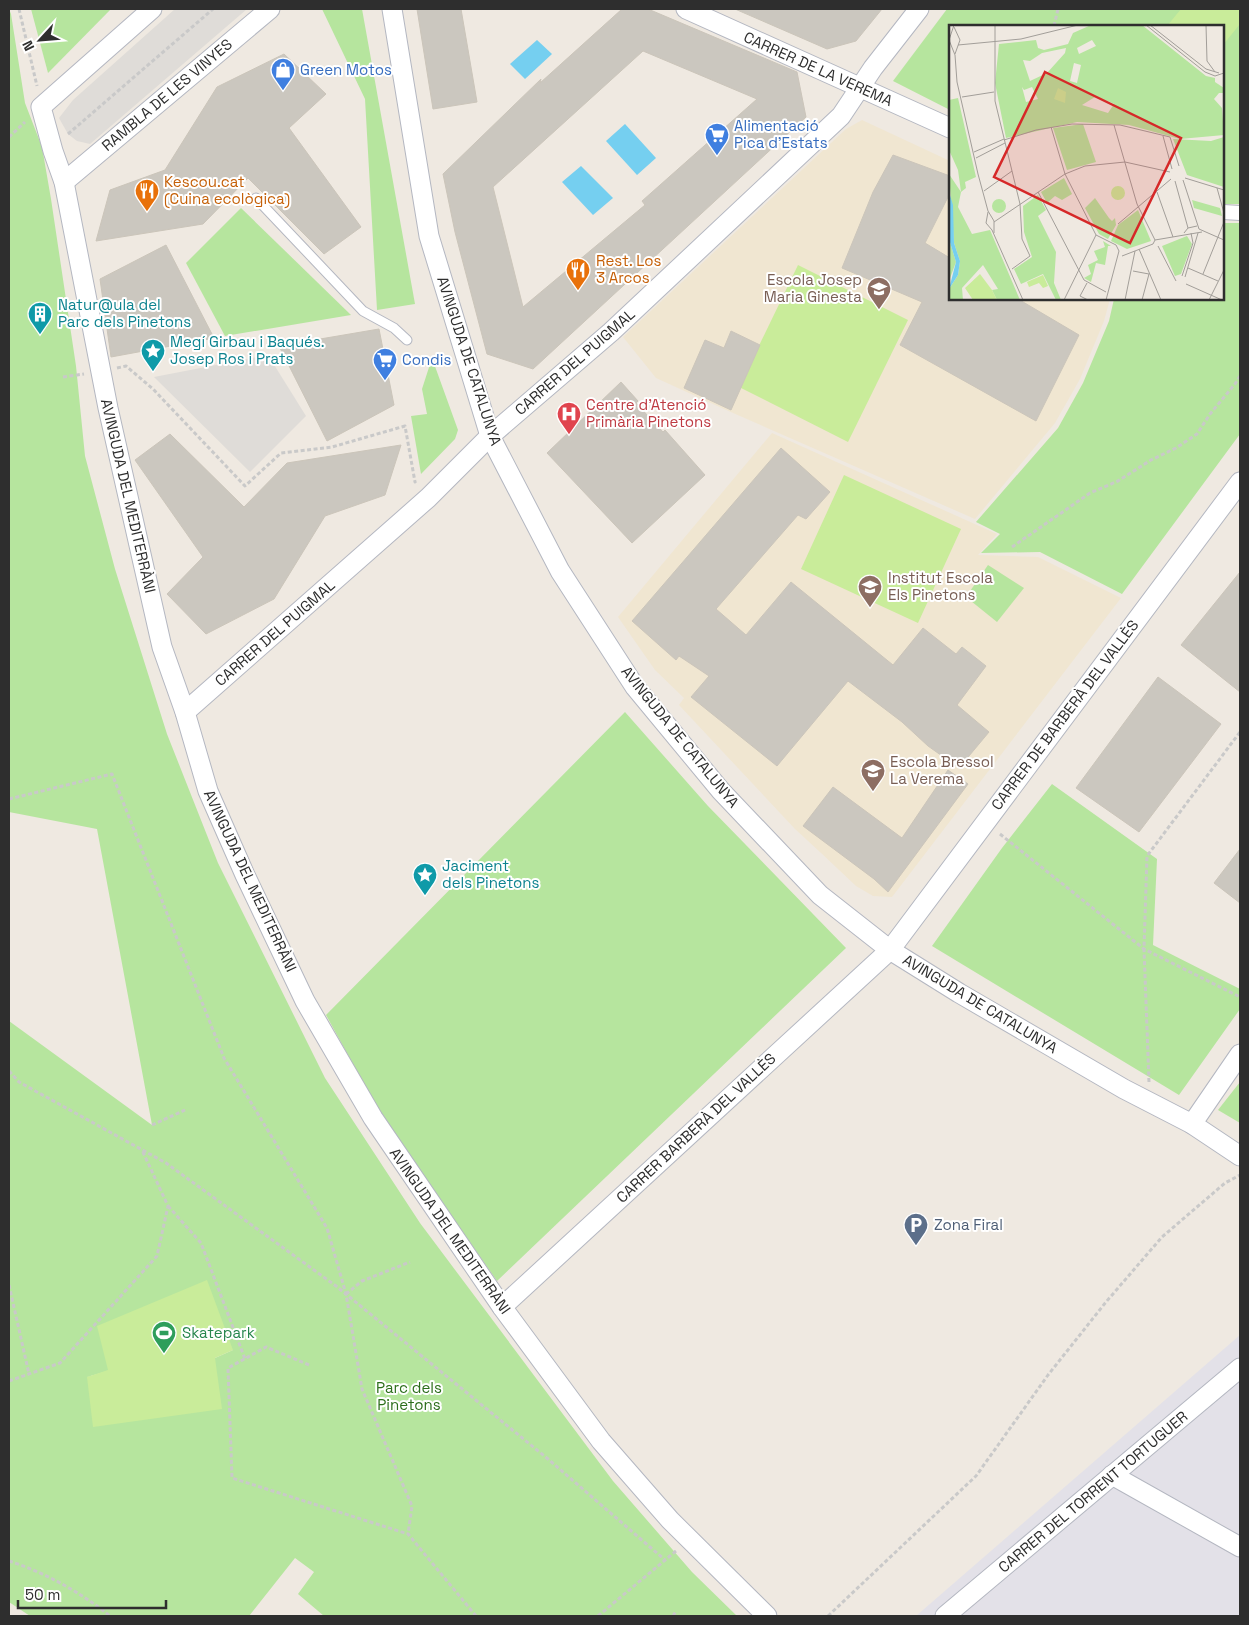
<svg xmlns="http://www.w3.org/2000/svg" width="1249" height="1625" font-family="'Space Grotesk',sans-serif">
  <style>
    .industrial { fill: #e3e1e8 }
    .education { fill: #f0e6d1 }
    .green { fill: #b6e59e; fill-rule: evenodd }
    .pitch { fill: #c9ec9a }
    .plaza { fill: #dfdcd8 }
    .water { fill: #75cff0 }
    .building { fill: #cbc7bf; stroke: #cbc5ba; fill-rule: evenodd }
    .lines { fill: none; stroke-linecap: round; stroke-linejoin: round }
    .service-casing { stroke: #b4b7c1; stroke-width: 11 }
    .pedestrian-casing { stroke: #b4b7c1; stroke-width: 16 }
    .minor-casing { stroke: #b4b7c1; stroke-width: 21 }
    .path { stroke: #c9c9c9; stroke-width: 3; stroke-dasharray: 4 2.5; stroke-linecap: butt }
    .service { stroke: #fff; stroke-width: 9 }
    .pedestrian { stroke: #fff; stroke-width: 14 }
    .minor { stroke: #fff; stroke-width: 19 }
    .labels { text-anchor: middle; stroke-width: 4; stroke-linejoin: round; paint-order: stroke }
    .street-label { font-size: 15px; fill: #2e2e2e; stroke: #fff }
    .shop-label { font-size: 15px; fill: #366cbe; stroke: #fff; text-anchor: start }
    .food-label { font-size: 15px; fill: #c56008; stroke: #fff; text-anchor: start }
    .education-label { font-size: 15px; fill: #785e54; stroke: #fff; text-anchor: start }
    .culture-label { font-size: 15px; fill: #0d838f; stroke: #fff; text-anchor: start }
    .health-label { font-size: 15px; fill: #be3a42; stroke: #fff; text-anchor: start }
    .service-label { font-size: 15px; fill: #4e5e75; stroke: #fff; text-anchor: start }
    .leisure-label { font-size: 15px; fill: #27864d; stroke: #fff; text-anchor: start }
    .park-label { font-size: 15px; fill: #2c6e1b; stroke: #fff }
    .inset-road { fill: none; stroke: #a29e99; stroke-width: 1 }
    .view { fill: #d62828; fill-opacity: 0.15; stroke: #d62828; stroke-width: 2.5 }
    .inset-edge { fill: none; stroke: #2e2e2e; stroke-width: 2.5 }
  </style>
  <rect width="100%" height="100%" fill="#efe9e1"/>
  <polygon class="industrial" points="1240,1335 1240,1616 916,1616"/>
  <g class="education">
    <polygon points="862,120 950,161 950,299 1110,299 1104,321 1080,379 1055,423 975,519 724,409 656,378 623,337 846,129"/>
    <polygon points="772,433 997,534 978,555 1038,557 1121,598 892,897 873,896 856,886 820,852 795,829 679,705 684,698 655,670 618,617"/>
  </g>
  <g class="green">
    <path d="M 9,9 L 11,14 L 25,103 L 42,147 L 51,199 L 76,366 L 85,456 L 115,569 L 167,734 L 218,863 L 325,1078 L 420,1223 L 613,1481 L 692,1572 L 737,1616 L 324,1616 L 298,1594 L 314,1572 L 295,1558 L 249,1616 L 30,1616 L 9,1602 L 9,1021 L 152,1125 L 97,829 L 9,812 ZM 233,1350 L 215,1358 L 87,1377 L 108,1371 Z"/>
    <polygon points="31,9 111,9 48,73"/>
    <polygon points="322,9 362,9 415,304 377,310 365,99"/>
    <polygon points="947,9 1240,9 1240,204 1223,204 1223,26 950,26 950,110 893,81"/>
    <polygon points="241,208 351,315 225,336 186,263"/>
    <polygon points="1223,223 1240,223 1240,434 1122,594 1040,552 981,553 1000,534 976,522 1058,428 1083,383 1109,321 1114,299 1223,299"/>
    <polygon points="432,358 458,430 455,439 421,474 411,416 427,414 422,389"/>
    <polygon points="988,565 1024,588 997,622 966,597"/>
    <polygon points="625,712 708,806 846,948 497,1281 382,1117 326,1015"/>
    <polygon points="1052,784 1157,859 1153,945 1240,989 1240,1009 1179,1095 932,946 1002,848"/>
    <polygon points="1240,1082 1240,1123 1218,1110"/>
  </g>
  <g class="pitch">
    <polygon points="1181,9 1240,9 1240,24 1223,45 1223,26 1167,26"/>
    <polygon points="798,265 908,320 848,442 739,387"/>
    <polygon points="844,475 961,529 918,623 801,569"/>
    <polygon points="207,1280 233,1350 215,1358 222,1409 93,1427 87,1377 108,1370 97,1326"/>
  </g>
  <g class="plaza">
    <polygon points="175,9 247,9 90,144 77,141 68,134 59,118 73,100"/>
    <polygon points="268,355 306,416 250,472 154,377"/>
  </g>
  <g class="water">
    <polygon points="537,40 552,54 525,79 510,64"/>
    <polygon points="625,124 656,158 637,175 606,141"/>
    <polygon points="581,166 613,198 593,215 562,182"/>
  </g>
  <g class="building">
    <polygon points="417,9 461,9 477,102 433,109"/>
    <path d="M 622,9 L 648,9 L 797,72 L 806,117 L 533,369 L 487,354 L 455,232 L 443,174 L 541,79 L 540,83 ZM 643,51 L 757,99 L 642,201 L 645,205 L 523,307 L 493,187 Z"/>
    <polygon points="735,9 882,9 856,41 827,49"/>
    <polygon points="284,54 326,94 289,128 361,227 324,254 248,178 203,224 96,241 110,190 165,170 217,87"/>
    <polygon points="893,155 950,176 950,193 925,243 950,258 950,299 1018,299 1079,335 1036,421 900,345 922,302 842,268 873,192"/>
    <polygon points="166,245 214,338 111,357 100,279"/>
    <polygon points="379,329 394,405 327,441 279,346"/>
    <polygon points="731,331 760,345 731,410 684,388 705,340 724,348"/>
    <polygon points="621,382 638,401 636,403 663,432 665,430 705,475 632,543 547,453"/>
    <polygon points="170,434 244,507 287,463 401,445 385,495 325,516 274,599 206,634 167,594 203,557 135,460"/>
    <polygon points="781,448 830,492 806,519 798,515 716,609 746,635 791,582 893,665 923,628 956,654 962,647 986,666 957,705 989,732 959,768 928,746 902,722 848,681 777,766 691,697 709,676 679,656 676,660 632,621"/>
    <polygon points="1240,572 1240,692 1181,645"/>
    <polygon points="1158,677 1221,724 1139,832 1076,788"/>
    <polygon points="948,770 968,784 888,892 874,879 803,826 833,787 902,838"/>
    <polygon points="1240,849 1240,903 1214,883"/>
  </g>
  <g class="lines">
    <defs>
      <polyline id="service" points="256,198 363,311 394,328 407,340"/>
      <polyline id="pedestrian" points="1223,212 1240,213"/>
      <g id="minor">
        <polyline points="152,9 41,107 53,151 64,182 108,408 162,647 185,712 208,791 245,875 305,1001 373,1118 502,1307 601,1441 670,1520 767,1616"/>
        <polyline points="392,9 429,236 490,436 560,571 635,687 721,791 820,895 890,950 959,993 1124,1089 1192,1124 1240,1156"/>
        <polyline points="686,9 950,128"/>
        <polyline points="64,182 270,9"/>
        <polyline points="185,712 428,498 490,436 611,332 841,116 873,68 919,9"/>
        <polyline points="1192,1124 1240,1054"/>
        <polyline points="502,1307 890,950 1240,482"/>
        <polyline points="1112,1475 1240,1547"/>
        <polyline points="945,1616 1240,1368"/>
      </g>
    </defs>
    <use href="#service" class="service-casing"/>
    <use href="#pedestrian" class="pedestrian-casing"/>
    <use href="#minor" class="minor-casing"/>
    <g class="path">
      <polyline points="19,9 37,86"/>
      <polyline points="1054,26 1058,9"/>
      <polyline points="68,134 213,9"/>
      <polyline points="9,137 25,122"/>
      <polyline points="117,368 126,366 153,389 245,486 281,453 332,447 405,426 415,482 416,481"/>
      <polyline points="63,377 84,374"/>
      <polyline points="1012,547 1090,493 1118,481 1151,460 1176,448 1197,434 1210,414 1235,384 1240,376"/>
      <polyline points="9,799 112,774 224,1058 327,1228 346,1294 362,1389 412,1506 408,1534"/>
      <polyline points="1000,834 1144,949 1240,997"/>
      <polyline points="9,1071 19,1082 166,1163 336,1286 548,1459 665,1560"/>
      <polyline points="1149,1082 1144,949 1147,856 1240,732"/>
      <polyline points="152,1125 185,1110"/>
      <polyline points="168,1206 201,1243 245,1359"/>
      <polyline points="9,1285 29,1374"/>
      <polyline points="346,1294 362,1281 410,1262"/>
      <polyline points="309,1365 266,1347 228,1368 232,1478 408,1534 476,1616"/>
      <polyline points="9,1381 60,1363 157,1256 168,1206 142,1150"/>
      <path d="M 9,1561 C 46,1573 80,1592 110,1616"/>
      <polyline points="598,1616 676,1551"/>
      <polyline points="673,1616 676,1611"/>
      <polyline points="828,1616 976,1476 1048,1375 1106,1302 1162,1237 1225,1183 1240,1175"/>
    </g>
    <use href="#service" class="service"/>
    <use href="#pedestrian" class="pedestrian"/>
    <use href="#minor" class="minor"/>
  </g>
  <defs>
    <symbol id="shop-pin" viewBox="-11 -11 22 30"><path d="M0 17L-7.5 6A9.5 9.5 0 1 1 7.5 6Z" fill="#3f7fe0" stroke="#fff"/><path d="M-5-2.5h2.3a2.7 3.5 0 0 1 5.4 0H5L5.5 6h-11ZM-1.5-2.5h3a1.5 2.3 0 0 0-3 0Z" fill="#fff"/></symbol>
    <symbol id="supermarket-pin" viewBox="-11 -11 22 30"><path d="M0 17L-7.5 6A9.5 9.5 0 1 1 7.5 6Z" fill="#3f7fe0" stroke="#fff"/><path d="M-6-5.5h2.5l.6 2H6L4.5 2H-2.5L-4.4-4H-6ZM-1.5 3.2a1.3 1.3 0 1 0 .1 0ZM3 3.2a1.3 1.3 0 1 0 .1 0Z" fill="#fff"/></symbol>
    <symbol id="restaurant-pin" viewBox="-11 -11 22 30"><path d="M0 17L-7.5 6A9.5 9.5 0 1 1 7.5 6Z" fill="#e8710a" stroke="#fff"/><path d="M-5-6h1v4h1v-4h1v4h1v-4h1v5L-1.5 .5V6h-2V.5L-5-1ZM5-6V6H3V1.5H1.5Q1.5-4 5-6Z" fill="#fff"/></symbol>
    <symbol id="school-pin" viewBox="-11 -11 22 30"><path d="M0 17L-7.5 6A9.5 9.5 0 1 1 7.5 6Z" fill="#8d6e63" stroke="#fff"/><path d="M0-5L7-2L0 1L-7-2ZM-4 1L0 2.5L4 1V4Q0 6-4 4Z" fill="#fff"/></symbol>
    <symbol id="building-pin" viewBox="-11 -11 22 30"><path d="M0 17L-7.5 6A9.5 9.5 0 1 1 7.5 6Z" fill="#0f9aa8" stroke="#fff"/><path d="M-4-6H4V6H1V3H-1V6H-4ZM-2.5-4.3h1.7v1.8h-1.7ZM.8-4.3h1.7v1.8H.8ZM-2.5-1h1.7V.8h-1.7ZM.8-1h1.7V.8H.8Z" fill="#fff"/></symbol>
    <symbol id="sight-pin" viewBox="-11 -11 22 30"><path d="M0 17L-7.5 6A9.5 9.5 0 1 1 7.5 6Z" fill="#0f9aa8" stroke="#fff"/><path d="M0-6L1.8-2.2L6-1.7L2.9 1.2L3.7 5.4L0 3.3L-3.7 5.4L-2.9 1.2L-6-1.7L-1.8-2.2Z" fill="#fff"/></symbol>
    <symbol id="hospital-pin" viewBox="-11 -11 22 30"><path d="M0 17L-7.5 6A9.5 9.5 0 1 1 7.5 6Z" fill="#e0444e" stroke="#fff"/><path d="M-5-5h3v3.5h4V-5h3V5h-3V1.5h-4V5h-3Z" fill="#fff"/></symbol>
    <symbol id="parking-pin" viewBox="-11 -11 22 30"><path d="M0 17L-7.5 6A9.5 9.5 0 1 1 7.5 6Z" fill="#5c6f8a" stroke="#fff"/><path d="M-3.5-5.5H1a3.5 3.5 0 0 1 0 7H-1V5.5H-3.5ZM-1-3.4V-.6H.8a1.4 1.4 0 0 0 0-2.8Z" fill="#fff"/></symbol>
    <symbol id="stadium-pin" viewBox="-11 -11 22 30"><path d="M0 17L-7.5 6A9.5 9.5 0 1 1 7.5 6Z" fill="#2e9e5b" stroke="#fff"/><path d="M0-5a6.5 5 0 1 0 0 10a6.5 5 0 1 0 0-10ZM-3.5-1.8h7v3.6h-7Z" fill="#fff"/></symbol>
  </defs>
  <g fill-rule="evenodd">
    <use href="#shop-pin" x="269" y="56" width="28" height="38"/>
    <use href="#supermarket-pin" x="703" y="121" width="28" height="38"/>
    <use href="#restaurant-pin" x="133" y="177" width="28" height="38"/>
    <use href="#restaurant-pin" x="564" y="256" width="28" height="38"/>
    <use href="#school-pin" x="865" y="275" width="28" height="38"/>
    <use href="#building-pin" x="26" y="300" width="28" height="38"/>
    <use href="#sight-pin" x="139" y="337" width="28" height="38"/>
    <use href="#supermarket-pin" x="371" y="346" width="28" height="38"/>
    <use href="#hospital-pin" x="555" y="400" width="28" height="38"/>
    <use href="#school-pin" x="856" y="573" width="28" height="38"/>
    <use href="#school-pin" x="859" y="757" width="28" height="38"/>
    <use href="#sight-pin" x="411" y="861" width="28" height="38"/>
    <use href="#parking-pin" x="902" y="1211" width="28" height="38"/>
    <use href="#stadium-pin" x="150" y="1319" width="28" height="38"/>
  </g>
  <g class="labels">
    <g class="street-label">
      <text transform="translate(818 69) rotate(24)" y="5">CARRER DE LA VEREMA</text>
      <text transform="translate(167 95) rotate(-40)" y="5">RAMBLA DE LES VINYES</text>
      <text transform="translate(469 361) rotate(72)" y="5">AVINGUDA DE CATALUNYA</text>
      <text transform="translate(575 362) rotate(-41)" y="5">CARRER DEL PUIGMAL</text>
      <text transform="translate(128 496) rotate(77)" y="5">AVINGUDA DEL MEDITERRÀNI</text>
      <text transform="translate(275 633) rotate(-41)" y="5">CARRER DEL PUIGMAL</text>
      <text transform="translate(1065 715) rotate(-53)" y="5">CARRER DE BARBERÀ DEL VALLÈS</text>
      <text transform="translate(680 737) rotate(51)" y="5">AVINGUDA DE CATALUNYA</text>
      <text transform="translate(250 881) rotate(65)" y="5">AVINGUDA DEL MEDITERRÀNI</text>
      <text transform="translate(980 1004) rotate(31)" y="5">AVINGUDA DE CATALUNYA</text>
      <text transform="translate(696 1128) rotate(-43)" y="5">CARRER BARBERÀ DEL VALLÈS</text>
      <text transform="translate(450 1231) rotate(55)" y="5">AVINGUDA DEL MEDITERRÀNI</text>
      <text transform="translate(1093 1492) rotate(-40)" y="5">CARRER DEL TORRENT TORTUGUER</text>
    </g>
    <g class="shop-label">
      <text x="300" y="75">Green Motos</text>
      <text x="734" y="131">Alimentació<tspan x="734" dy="17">Pica d'Estats</tspan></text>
      <text x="402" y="365">Condis</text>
    </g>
    <g class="food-label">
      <text x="164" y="187">Kescou.cat<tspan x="164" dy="17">(Cuina ecològica)</tspan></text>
      <text x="596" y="266">Rest. Los<tspan x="596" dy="17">3 Arcos</tspan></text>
    </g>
    <g class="education-label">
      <text x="862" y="285" text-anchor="end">Escola Josep<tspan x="862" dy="17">Maria Ginesta</tspan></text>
      <text x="888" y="583">Institut Escola<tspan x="888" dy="17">Els Pinetons</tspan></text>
      <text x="890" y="767">Escola Bressol<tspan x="890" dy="17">La Verema</tspan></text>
    </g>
    <g class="culture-label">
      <text x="58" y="310">Natur@ula del<tspan x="58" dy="17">Parc dels Pinetons</tspan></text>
      <text x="170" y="347">Megí Girbau i Baqués.<tspan x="170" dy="17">Josep Ros i Prats</tspan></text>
      <text x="442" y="871">Jaciment<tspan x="442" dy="17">dels Pinetons</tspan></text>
    </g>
    <g class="health-label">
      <text x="586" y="410">Centre d'Atenció<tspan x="586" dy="17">Primària Pinetons</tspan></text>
    </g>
    <g class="service-label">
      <text x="934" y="1230">Zona Firal</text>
    </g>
    <g class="leisure-label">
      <text x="182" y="1338">Skatepark</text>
    </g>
    <g class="park-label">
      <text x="409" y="1393">Parc dels<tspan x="409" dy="17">Pinetons</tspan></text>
    </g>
  </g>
  <g transform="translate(949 25)">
    <rect width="275" height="275" fill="#efe9e1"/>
    <path d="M 142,0 L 193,0 L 257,51 L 266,53 L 266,57 L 275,63 L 275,68 L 270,68 L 265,74 L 273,83 L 275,110 L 231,114 L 180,100 L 128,97 L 57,113 L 46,58 L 50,19 L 87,15 L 89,23 L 95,25 L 119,19 L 124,8 ZM 143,15 L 147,21 L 130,29 L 128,23 ZM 117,23 L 116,28 L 98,48 L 81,56 L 74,35 L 81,36 L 93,28 ZM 125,38 L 132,40 L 128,58 L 121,56 ZM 73,62 L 75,65 L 83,62 L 89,74 L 77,77 ZM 146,72 L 161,77 L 165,79 L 159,88 L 133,80 ZM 9,73 L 27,152 L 16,157 L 17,163 L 12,167 L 9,145 L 0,125 L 0,75 ZM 134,99 L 147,137 L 118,145 L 104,103 ZM 275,112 L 275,162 L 238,150 L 224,114 L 262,116 ZM 0,149 L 12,167 L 9,182 L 23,209 L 41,205 L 71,275 L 48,275 L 43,265 L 49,264 L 34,240 L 13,263 L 14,275 L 0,275 L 0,264 L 9,250 L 11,236 L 5,218 ZM 115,153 L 123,169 L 113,175 L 106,171 L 98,178 L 92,167 ZM 89,170 L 97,185 L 89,191 L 107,227 L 105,258 L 112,275 L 107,275 L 94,249 L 72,259 L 65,244 L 83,232 L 75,207 L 74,181 ZM 146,173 L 160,193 L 163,196 L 166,193 L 167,200 L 159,214 L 150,209 L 136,183 ZM43 181a7 7 0 1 1 14 0a7 7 0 1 1-14 0ZM 243,175 L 271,183 L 273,191 L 245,183 ZM 0,179 L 0,214 L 7,237 L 0,256 ZM 189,185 L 202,216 L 178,224 L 162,216 L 169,200 ZM 238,211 L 243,219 L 232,249 L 226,251 L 213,221 ZM 154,216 L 162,221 L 159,221 L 156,240 L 147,238 L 142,257 L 135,253 L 142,249 L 139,240 L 149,235 L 145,226 L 156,222 Z" fill="#b6e59e" fill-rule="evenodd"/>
    <path d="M 109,63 L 117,67 L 116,78 L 105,74 ZM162 168a7 7 0 1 1 14 0a7 7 0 1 1-14 0ZM 31,249 L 43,265 L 48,275 L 24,275 L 16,263 ZM 94,250 L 99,261 L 94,263 L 90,258 L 80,262 L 78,257 Z" fill="#c9ec9a"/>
    <path d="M 0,167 L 4,180 L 5,218 L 11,236 L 9,250 L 0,264 L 7,237 L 0,214 Z" fill="#75cff0"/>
    <path class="inset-road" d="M 5,0 L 0,15 L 6,30 L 8,57 L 29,149 L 39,186 L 45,196 L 45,208M 46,0 L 46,76 L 71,179 L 73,214 L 81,231 L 63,244M 197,0 L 256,47 L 266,51 L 275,48M 201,0 L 257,44 L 270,48M 257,0 L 258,36 L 266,47M 5,2 L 11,15 L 6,29M 9,20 L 72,14 L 129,0M 13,72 L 45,67M 165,100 L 188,179 L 206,215M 102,102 L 116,149 L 147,210 L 167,220 L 170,226M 214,111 L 223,144M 55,115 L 87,105 L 123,99 L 171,100 L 221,112 L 230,141M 25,127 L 55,114M 27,133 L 56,118M 236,153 L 275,165M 234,155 L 250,204 L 275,215M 226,156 L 239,203M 268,163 L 275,188M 35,166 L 63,146M 89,167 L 135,255 L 157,267M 208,167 L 224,212M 39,187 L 37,198 L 43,205 L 74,275M 45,197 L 116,149 L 136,141 L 176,137 L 221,147M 169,199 L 222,154M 235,208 L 239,203 L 248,201M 209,221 L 227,256M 190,224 L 212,275M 173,231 L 204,219 L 206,215 L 253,207M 239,243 L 269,256M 184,246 L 200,249M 254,249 L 275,197M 233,251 L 244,218 L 242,208M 236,252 L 249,208M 138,258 L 131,271 L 139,275M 237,259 L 273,275M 115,275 L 147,210M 157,275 L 170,226M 176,275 L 186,226M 193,275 L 200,249M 260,275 L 275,245"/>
    <path class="view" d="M 96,47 L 232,113 L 181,218 L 45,152 Z"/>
    <rect width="275" height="275" class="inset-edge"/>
  </g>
  <rect width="1249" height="1625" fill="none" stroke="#2e2e2e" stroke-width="20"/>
  <g transform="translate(40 40) rotate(244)" stroke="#ffffff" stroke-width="4" paint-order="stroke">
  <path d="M0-4L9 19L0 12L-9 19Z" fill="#2e2e2e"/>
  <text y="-8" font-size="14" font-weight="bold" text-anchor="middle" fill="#2e2e2e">N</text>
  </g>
  <path d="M18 1600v8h148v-8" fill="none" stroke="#2e2e2e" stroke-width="2.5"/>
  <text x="25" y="1600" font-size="15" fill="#2e2e2e" stroke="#ffffff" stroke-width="4" paint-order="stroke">50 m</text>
</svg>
